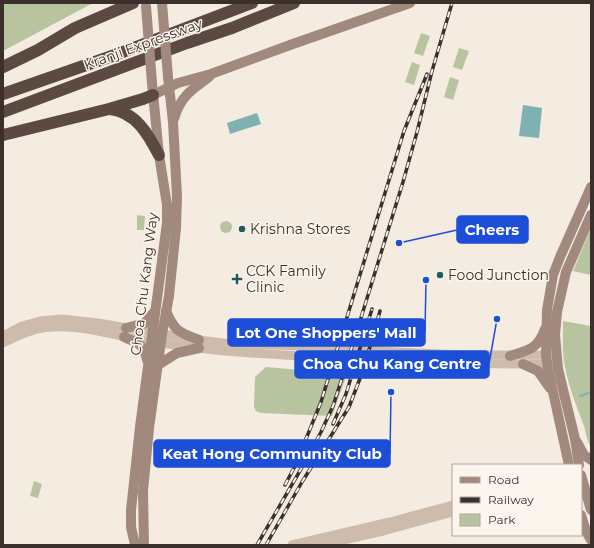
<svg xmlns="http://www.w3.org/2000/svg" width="594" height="548" font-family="Montserrat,sans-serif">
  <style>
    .green { fill: #b8c4a0 }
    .water { fill: #7fb0b2 }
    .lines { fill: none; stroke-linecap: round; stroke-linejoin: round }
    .stream { stroke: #7fb0b2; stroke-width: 2 }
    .tertiary { stroke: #cdbbac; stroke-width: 9 }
    .secondary { stroke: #a18a7d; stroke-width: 10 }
    .motorway { stroke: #5c4a42; stroke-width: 12 }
    .rail-casing { stroke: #3b302b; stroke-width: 3.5 }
    .rail { stroke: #fbf5ee; stroke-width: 2; stroke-dasharray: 6; stroke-linecap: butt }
    .secondary-bridge { stroke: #a18a7d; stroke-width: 10 }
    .poi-dot { fill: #1f5a5e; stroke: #fbf5ee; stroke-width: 1.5 }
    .labels { text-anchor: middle; stroke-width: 3; stroke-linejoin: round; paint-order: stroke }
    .street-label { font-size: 14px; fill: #3b302b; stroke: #fbf5ee }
    .poi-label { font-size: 14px; fill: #3b302b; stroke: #fbf5ee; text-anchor: start }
    .leader { fill: none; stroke: #1d4ed8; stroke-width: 1.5 }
    .callout-dot { fill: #1d4ed8; stroke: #fbf5ee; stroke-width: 1.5 }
    .callout { fill: #1d4ed8; stroke: #1d4ed8; stroke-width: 1.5 }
    .callout-label { font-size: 15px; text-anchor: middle; font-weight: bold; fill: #fff }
  </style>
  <rect width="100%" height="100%" fill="#f4ebe1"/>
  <g class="green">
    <polygon points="3,3 93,3 3,51"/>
    <polygon points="421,33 430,36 423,56 414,53"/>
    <polygon points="459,48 469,51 462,70 453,67"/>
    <polygon points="412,62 420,65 414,85 405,82"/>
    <polygon points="450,77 459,80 453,100 444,97"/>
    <polygon points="137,215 145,216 144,230 137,230"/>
    <circle cx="226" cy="227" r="6"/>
    <polygon points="591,228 591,275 573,271"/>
    <path d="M 563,321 L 591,326 L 591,447 C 587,442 586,433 584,426 C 577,407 569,388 565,367 C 562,352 563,336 563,321 Z"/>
    <polygon points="266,367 347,374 332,416 261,413 256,411 254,407 255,377"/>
    <polygon points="34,481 42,484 38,498 30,496"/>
  </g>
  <g class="water">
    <polygon points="523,105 542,108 539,138 519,136"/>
    <polygon points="257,113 261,124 230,134 227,123"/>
  </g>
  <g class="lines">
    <polyline class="stream" points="580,396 591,392"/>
    <g class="tertiary">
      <polyline points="3,336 22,326 40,321 61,319 98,323 199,340 223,343 329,347 353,350 463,355 556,355"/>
      <path d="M 3,343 C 15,337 29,330 42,328 C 73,323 105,333 135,339 C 165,344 194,348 225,351 C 334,359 444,365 553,364"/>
      <polyline points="292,545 390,522 453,505"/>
      <polyline points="322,545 383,531 453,512"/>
    </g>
    <g class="secondary">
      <polyline points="153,95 178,83 211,74 290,45 410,3"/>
      <path d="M 174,119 C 180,97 191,90 209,77"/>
      <path d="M 166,311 C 175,332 179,332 199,340"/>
      <polyline points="126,328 145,323 155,311"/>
      <path d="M 124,337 C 138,343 144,344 147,360"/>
      <path d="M 510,356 C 529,350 538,349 545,329"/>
      <polyline points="523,364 538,371 550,388"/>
      <polyline points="158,365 177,353 199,348"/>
      <polyline points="577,442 584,455 591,460"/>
      <polyline points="569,465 548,369 546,355 547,310 553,275 560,257 591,187"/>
      <polyline points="579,465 575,439 558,369 555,335 557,312 566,272 591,215"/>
      <polyline points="581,475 591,510"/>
      <polyline points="581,515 586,531 591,540"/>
      <polyline points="135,545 131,527 131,510 140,427 167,223 167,205 159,155 152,83"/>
      <polyline points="144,545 143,491 149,428 162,334 169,296 176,228 177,196 173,122 168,77"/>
    </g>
    <g class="motorway">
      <polyline points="3,67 38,50 75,28 133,3"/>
      <polyline points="3,94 115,55 252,3"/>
      <path d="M 110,109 C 136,112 148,134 159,155"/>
      <polyline points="3,112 187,43 232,28 294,3"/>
      <polyline points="3,135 109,109 143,99 153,95"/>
    </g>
    <defs>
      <g id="rail">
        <polyline points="333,424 346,394 372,309"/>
        <polyline points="285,485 295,466 321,402 404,131 427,74"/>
        <polyline points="257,545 301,469 321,432 333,406 347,363 403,182 417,132 432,71 452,3"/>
        <polyline points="266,545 302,482 349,407 364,368 380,311"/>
      </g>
    </defs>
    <use href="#rail" class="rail-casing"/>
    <use href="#rail" class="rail"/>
    <g class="secondary-bridge">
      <polyline points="162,3 168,77"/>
      <polyline points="146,6 152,83"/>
    </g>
  </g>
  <g class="poi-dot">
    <circle cx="242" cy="229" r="4"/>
    <circle cx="440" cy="275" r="4"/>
    <path d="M235 273h4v4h4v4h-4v4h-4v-4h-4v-4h4z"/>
  </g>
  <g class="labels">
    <g class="street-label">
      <text transform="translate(143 44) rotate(-20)" y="5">Kranji Expressway</text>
      <text transform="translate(144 284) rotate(-83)" y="5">Choa Chu Kang Way</text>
    </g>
    <g class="poi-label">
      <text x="250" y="234">Krishna Stores</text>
      <text x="246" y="276">CCK Family<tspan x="246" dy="16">Clinic</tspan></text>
      <text x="448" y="280">Food Junction</text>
    </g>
  </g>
  <path class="leader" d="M399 243L457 230M426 280L425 332M497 319L489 364M391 392L390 454"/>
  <g class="callout-dot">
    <circle cx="399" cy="243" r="4"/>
    <circle cx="426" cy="280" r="4"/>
    <circle cx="497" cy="319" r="4"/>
    <circle cx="391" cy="392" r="4"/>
  </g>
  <g class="callout">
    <rect x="457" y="216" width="71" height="27" rx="4"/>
    <rect x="228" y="319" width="197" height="27" rx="4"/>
    <rect x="295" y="351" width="194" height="27" rx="4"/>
    <rect x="154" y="440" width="236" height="27" rx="4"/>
  </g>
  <g class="callout-label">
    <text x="492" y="235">Cheers</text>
    <text x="326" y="338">Lot One Shoppers' Mall</text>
    <text x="392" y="369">Choa Chu Kang Centre</text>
    <text x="272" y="459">Keat Hong Community Club</text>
  </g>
  <rect width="594" height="548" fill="none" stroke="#3b302b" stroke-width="8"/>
  <rect x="452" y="464" width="130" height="72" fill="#fbf5ee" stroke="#aea6a0"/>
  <rect x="460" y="477" width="20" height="6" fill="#a18a7d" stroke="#aea6a0"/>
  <text x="488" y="484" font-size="12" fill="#3b302b">Road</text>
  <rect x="460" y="497" width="20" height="6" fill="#3b302b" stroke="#aea6a0"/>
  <text x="488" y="504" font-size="12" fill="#3b302b">Railway</text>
  <rect x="460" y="514" width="20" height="12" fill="#b8c4a0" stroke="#aea6a0"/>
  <text x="488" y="524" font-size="12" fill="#3b302b">Park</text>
</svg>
